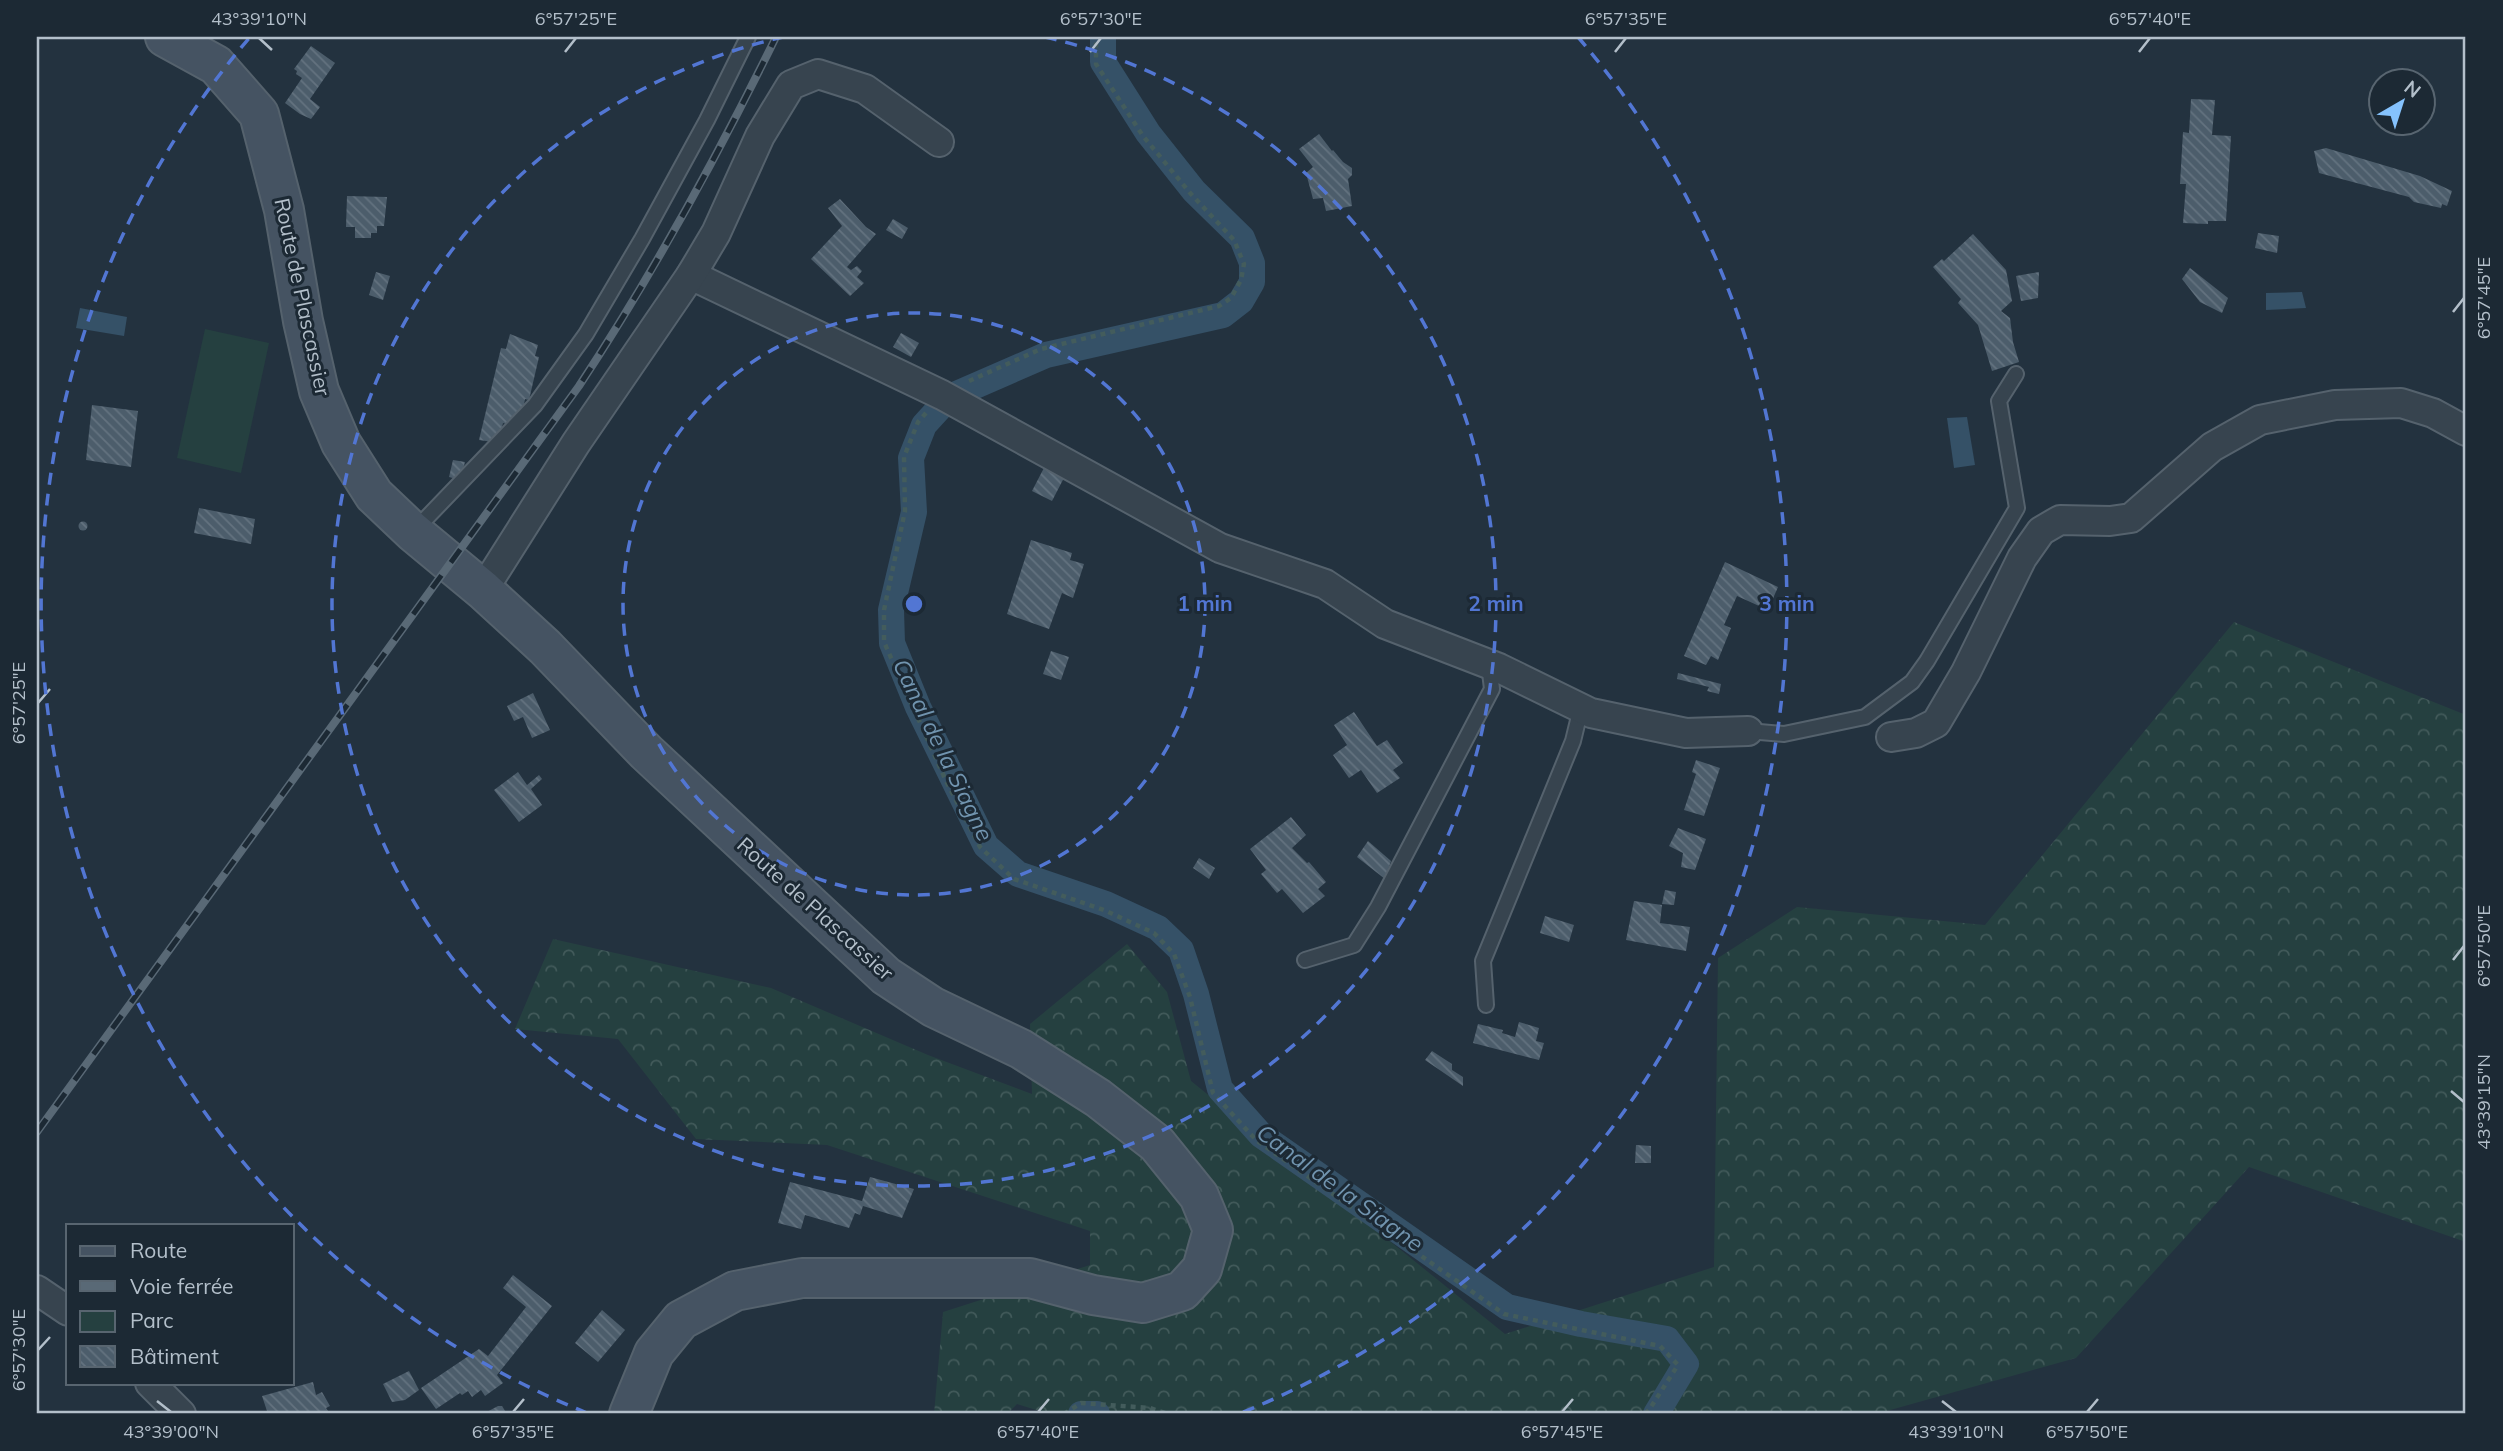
<svg xmlns="http://www.w3.org/2000/svg" width="2503" height="1451" font-family="Mulish,sans-serif">
  <style>
    .forest { fill: url(#forest-crowns) }
    .green { fill: #254040 }
    .water { fill: #355167 }
    .lines { fill: none; stroke-linecap: round; stroke-linejoin: round }
    .canal { stroke: #355167; stroke-width: 26 }
    .building { fill: url(#building-back-hatch) }
    .lane-casing { stroke: #55626d; stroke-width: 18 }
    .street-casing { stroke: #55626d; stroke-width: 32 }
    .secondary-casing { stroke: #55626d; stroke-width: 42 }
    .path { stroke: #435c5c; stroke-width: 4.5; stroke-dasharray: 5 5; stroke-linecap: butt }
    .lane { stroke: #37444f; stroke-width: 14 }
    .street { stroke: #37444f; stroke-width: 28 }
    .secondary { stroke: #455362; stroke-width: 38 }
    .rail-casing { stroke: #596976; stroke-width: 8 }
    .rail { stroke: #1c2934; stroke-width: 5; stroke-dasharray: 16; stroke-linecap: butt }
    .ticks { fill: none; stroke: #b3bfca; stroke-width: 2.5 }
    .ring { fill: none; stroke: #5276d3; stroke-width: 3.5; stroke-dasharray: 12 9 }
    .labels { text-anchor: middle; stroke-width: 6; stroke-linejoin: round; paint-order: stroke }
    .street-label { font-size: 21px; fill: #b3bfca; stroke: #1c2934 }
    .water-label { font-size: 23px; font-style: italic; fill: #7194af; stroke: #1c2934 }
    .centre { fill: #5276d3; stroke: #1c2934; stroke-width: 3.5 }
    .ring-label { font-size: 21px; text-anchor: middle; font-weight: bold; fill: #5276d3; stroke: #1c2934; stroke-width: 6; stroke-linejoin: round; paint-order: stroke }
    .neatline { fill: none; stroke: #b3bfca; stroke-width: 2.5 }
    .ticks-label { font-size: 18px; text-anchor: middle; fill: #b3bfca }
  </style>
  <defs>
    <pattern id="forest-crowns" width="20" height="18" patternUnits="userSpaceOnUse" patternTransform="scale(1.75)"><rect width="20" height="18" fill="#254040"/><path d="M2 6a3 3 0 1 1 6 0M12 15a3 3 0 1 1 6 0" fill="none" stroke="#425a5a"/></pattern>
    <pattern id="building-back-hatch" width="6" height="6" patternUnits="userSpaceOnUse" patternTransform="scale(1.75)"><rect width="6" height="6" fill="#4c5d6b"/><path d="M-1 5l2 2M0 0l6 6M5-1l2 2" fill="none" stroke="#63727f"/></pattern>
  </defs>
  <rect width="100%" height="100%" fill="#23323f"/>
  <polygon class="forest" points="2234,622 2466,715 2466,1242 2249,1167 2076,1358 1876,1414 1049,1414 1017,1404 1007,1414 934,1414 943,1312 1090,1265 1090,1231 827,1145 696,1139 618,1039 515,1029 553,939 771,988 928,1055 1032,1094 1030,1024 1127,944 1167,992 1191,1081 1505,1334 1714,1267 1718,958 1797,907 1985,925"/>
  <polygon class="green" points="205,329 269,343 241,473 177,458"/>
  <g class="water">
    <polygon points="2302,292 2306,308 2266,310 2266,293"/>
    <polygon points="80,308 127,317 124,336 76,328"/>
    <polygon points="1967,417 1975,465 1954,468 1947,418"/>
  </g>
  <g class="lines">
    <g class="canal">
      <polyline points="952,396 1046,355 1223,315 1241,301 1252,282 1252,263 1242,238 1194,191 1148,133 1103,62 1103,37"/>
      <polyline points="945,402 924,425 911,458 914,512 891,610 892,643 918,707 986,846 1018,874 1106,904 1158,928 1181,950 1196,994 1220,1089 1261,1135 1507,1307 1581,1324 1667,1339 1686,1364 1656,1414"/>
      <polyline points="1081,1414 1097,1414"/>
    </g>
  </g>
  <g class="building">
    <polygon points="311,46 335,63 310,99 320,107 311,119 300,114 285,103 302,78 296,74 297,71 294,69"/>
    <polygon points="2191,99 2215,100 2212,135 2231,136 2226,221 2208,221 2208,224 2183,223 2186,184 2180,184 2183,132 2189,133"/>
    <polygon points="1319,134 1332,151 1333,150 1343,162 1352,168 1352,175 1348,179 1352,206 1326,211 1323,198 1313,199 1306,173 1313,167 1299,149"/>
    <polygon points="2326,148 2420,176 2452,191 2447,206 2442,204 2441,208 2414,202 2409,197 2319,173 2314,151"/>
    <polygon points="347,196 387,197 384,226 377,226 377,233 371,233 371,238 355,238 355,227 346,227"/>
    <polygon points="840,199 866,227 876,234 847,267 851,270 857,266 862,271 857,277 864,283 850,296 811,259 842,226 828,208"/>
    <polygon points="893,219 908,228 902,239 886,230"/>
    <polygon points="2258,233 2279,236 2277,253 2255,248"/>
    <polygon points="1973,234 2006,270 2012,301 2001,311 2010,318 2013,342 2019,362 1992,371 1978,325 1958,303 1961,299 1933,267 1942,259 1944,261"/>
    <polygon points="2190,268 2228,298 2222,313 2200,302 2182,279"/>
    <polygon points="376,272 390,276 383,300 369,295"/>
    <polygon points="2039,272 2038,298 2021,301 2016,276"/>
    <polygon points="901,333 919,343 911,357 893,347"/>
    <polygon points="510,334 538,345 535,356 539,357 529,400 525,399 523,409 510,425 503,423 500,435 493,442 479,440 501,348 506,349"/>
    <polygon points="92,405 138,411 131,467 86,460"/>
    <polygon points="453,460 465,462 460,480 449,477"/>
    <polygon points="1047,462 1067,472 1052,501 1032,491"/>
    <polygon points="199,508 255,519 251,544 194,533"/>
    <circle cx="83" cy="526" r="4.5"/>
    <polygon points="1031,540 1072,553 1070,560 1084,564 1073,598 1062,593 1049,629 1007,614"/>
    <polygon points="1725,562 1778,587 1768,610 1737,596 1724,625 1731,628 1718,660 1711,656 1706,665 1684,656"/>
    <polygon points="1051,651 1069,657 1061,680 1043,674"/>
    <polygon points="1678,673 1721,684 1719,694 1707,691 1709,687 1677,679"/>
    <polygon points="533,693 550,730 532,738 523,717 514,721 507,706"/>
    <polygon points="1354,712 1377,746 1387,740 1403,763 1393,770 1400,778 1377,793 1361,770 1349,778 1333,755 1347,745 1334,725"/>
    <polygon points="1696,760 1720,768 1704,816 1684,810 1696,774 1692,772"/>
    <polygon points="518,772 527,785 539,775 542,779 531,789 542,805 519,822 494,790"/>
    <polygon points="1291,817 1306,835 1292,848 1307,863 1309,862 1326,882 1318,889 1325,896 1303,913 1282,889 1277,893 1261,874 1266,870 1250,849"/>
    <polygon points="1678,828 1706,839 1695,870 1681,867 1683,853 1669,846"/>
    <polygon points="1368,841 1391,861 1385,879 1357,857"/>
    <polygon points="1199,858 1215,868 1209,879 1193,868"/>
    <polygon points="1665,890 1676,892 1674,905 1662,904"/>
    <polygon points="1634,901 1662,905 1660,923 1690,927 1686,951 1626,940"/>
    <polygon points="1545,916 1574,925 1569,942 1540,933"/>
    <polygon points="1519,1022 1539,1028 1536,1041 1544,1043 1539,1060 1473,1043 1478,1024 1503,1030 1502,1033 1515,1037"/>
    <polygon points="1432,1051 1452,1064 1452,1070 1463,1077 1463,1086 1425,1060"/>
    <polygon points="1636,1145 1651,1146 1651,1163 1635,1163"/>
    <polygon points="870,1177 914,1189 902,1218 863,1206 860,1215 855,1213 849,1228 805,1215 801,1229 778,1223 790,1182 862,1201"/>
    <polygon points="513,1275 552,1306 497,1375 503,1383 485,1396 481,1390 472,1397 468,1391 462,1395 460,1393 436,1409 421,1388 479,1349 488,1356 526,1307 503,1288"/>
    <polygon points="602,1310 625,1330 598,1362 575,1343"/>
    <polygon points="409,1371 419,1390 405,1400 392,1402 383,1384"/>
    <polygon points="313,1382 316,1395 322,1392 330,1406 326,1408 328,1411 321,1414 268,1414 262,1396"/>
    <polygon points="498,1406 502,1406 507,1414 483,1414"/>
  </g>
  <g class="lines">
    <defs>
      <g id="lane">
        <polyline points="414,531 535,405 586,334 642,239 707,120 748,37"/>
        <polyline points="1748,731 1784,734 1865,717 1912,682 1927,661 2017,508 1999,401 2016,374"/>
        <polyline points="1305,960 1354,945 1378,907 1492,689 1489,664"/>
        <polyline points="1486,1005 1483,961 1573,741 1581,708"/>
      </g>
      <g id="street">
        <polyline points="691,275 942,395 1220,548 1325,584 1385,624 1499,668 1591,713 1686,733 1748,731"/>
        <polyline points="483,590 576,443 691,275 716,233 760,136 791,85 818,74 865,89 939,142"/>
        <polyline points="1891,737 1916,733 1936,723 1966,672 2022,558 2041,531 2060,520 2110,521 2131,518 2212,447 2260,420 2335,405 2401,403 2433,413 2466,431"/>
        <polyline points="37,1290 68,1311"/>
        <polyline points="150,1383 181,1414"/>
      </g>
      <polyline id="secondary" points="165,37 216,65 259,114 284,210 303,321 319,391 341,443 374,495 413,532 483,590 545,647 646,752 886,976 933,1007 1021,1049 1098,1098 1157,1144 1199,1196 1213,1230 1202,1269 1182,1291 1143,1303 1093,1295 1030,1278 802,1278 735,1291 681,1320 654,1353 629,1414"/>
    </defs>
    <use href="#lane" class="lane-casing"/>
    <use href="#street" class="street-casing"/>
    <use href="#secondary" class="secondary-casing"/>
    <g class="path">
      <polyline points="969,381 1041,349 1219,306 1231,298 1241,280 1244,264 1234,240 1191,194 1143,136 1096,64 1096,37"/>
      <polyline points="926,413 918,422 904,457 905,511 884,610 884,642 946,781 980,847 1014,879 1104,910 1154,933 1174,954 1190,997 1213,1093 1256,1140 1504,1314 1660,1346 1678,1365 1649,1410 1644,1414"/>
      <polyline points="1064,1414 1081,1403 1150,1408 1168,1414"/>
    </g>
    <use href="#lane" class="lane"/>
    <use href="#street" class="street"/>
    <use href="#secondary" class="secondary"/>
    <defs>
      <path id="rail" d="M 37,1132 L 579,386 C 653,274 717,157 776,37"/>
    </defs>
    <use href="#rail" class="rail-casing"/>
    <use href="#rail" class="rail"/>
  </g>
  <path class="ticks" d="M 259,38 L 272,50M 565,52 L 576,38M 1090,52 L 1101,38M 1615,52 L 1626,38M 2139,52 L 2150,38M 2453,312 L 2464,298M 38,703 L 50,689M 2453,960 L 2464,946M 2451,1091 L 2464,1102M 38,1350 L 50,1337M 157,1401 L 171,1412M 1942,1401 L 1956,1412M 513,1412 L 524,1399M 1038,1412 L 1049,1399M 1562,1412 L 1573,1399M 2087,1412 L 2098,1399"/>
  <g class="ring">
    <circle cx="914" cy="604" r="291"/>
    <path d="M1045 37A582 582 0 1 1 783 37"/>
    <path d="M587 1413A873 873 0 0 1 250 37M1578 37A873 873 0 0 1 1241 1413"/>
  </g>
  <g class="labels">
    <g class="street-label">
      <text transform="translate(302 297) rotate(78)" y="7">Route de Plascassier</text>
      <text transform="translate(815 909) rotate(42)" y="7">Route de Plascassier</text>
    </g>
    <g class="water-label">
      <text transform="translate(943 750) rotate(64)" y="8">Canal de la Siagne</text>
      <text transform="translate(1340 1188) rotate(36)" y="8">Canal de la Siagne</text>
    </g>
  </g>
  <circle cx="914" cy="604" r="10" class="centre"/>
  <g class="ring-label">
    <text x="1205" y="611">1 min</text>
    <text x="1496" y="611">2 min</text>
    <text x="1787" y="611">3 min</text>
  </g>
  <rect width="2503" height="1451" fill="none" stroke="#1c2934" stroke-width="77"/>
  <rect x="66" y="1224" width="228" height="161" fill="#1c2934" stroke="#586570" stroke-width="2"/>
  <rect x="80" y="1246" width="35" height="10" fill="#455362" stroke="#586570" stroke-width="2"/>
  <text x="130" y="1258" font-size="21" fill="#b3bfca">Route</text>
  <rect x="80" y="1281" width="35" height="10" fill="#596976" stroke="#586570" stroke-width="2"/>
  <text x="130" y="1294" font-size="21" fill="#b3bfca">Voie ferrée</text>
  <rect x="80" y="1311" width="35" height="21" fill="#254040" stroke="#586570" stroke-width="2"/>
  <text x="130" y="1328" font-size="21" fill="#b3bfca">Parc</text>
  <rect x="80" y="1346" width="35" height="21" fill="url(#building-back-hatch)" stroke="#586570" stroke-width="2"/>
  <text x="130" y="1364" font-size="21" fill="#b3bfca">Bâtiment</text>
  <g transform="translate(2402 102) rotate(39)"><circle r="33" fill="#1c2934" stroke="#586570" stroke-width="2"/>
  <path d="M0-5L12 26L0 18L-12 26Z" fill="#85c2fd"/>
  <text y="-10" font-size="19" font-weight="bold" text-anchor="middle" fill="#b3bfca">N</text>
  </g>
  <rect x="38" y="38" width="2426" height="1374" class="neatline"/>
  <g class="ticks-label">
    <text x="259" y="25">43°39'10"N</text>
    <text x="576" y="25">6°57'25"E</text>
    <text x="1101" y="25">6°57'30"E</text>
    <text x="1626" y="25">6°57'35"E</text>
    <text x="2150" y="25">6°57'40"E</text>
    <text transform="translate(2484 298) rotate(-90)" y="6">6°57'45"E</text>
    <text transform="translate(19 703) rotate(-90)" y="6">6°57'25"E</text>
    <text transform="translate(2484 946) rotate(-90)" y="6">6°57'50"E</text>
    <text transform="translate(2484 1102) rotate(-90)" y="6">43°39'15"N</text>
    <text transform="translate(19 1350) rotate(-90)" y="6">6°57'30"E</text>
    <text x="171" y="1438">43°39'00"N</text>
    <text x="513" y="1438">6°57'35"E</text>
    <text x="1038" y="1438">6°57'40"E</text>
    <text x="1562" y="1438">6°57'45"E</text>
    <text x="1956" y="1438">43°39'10"N</text>
    <text x="2087" y="1438">6°57'50"E</text>
  </g>
</svg>
